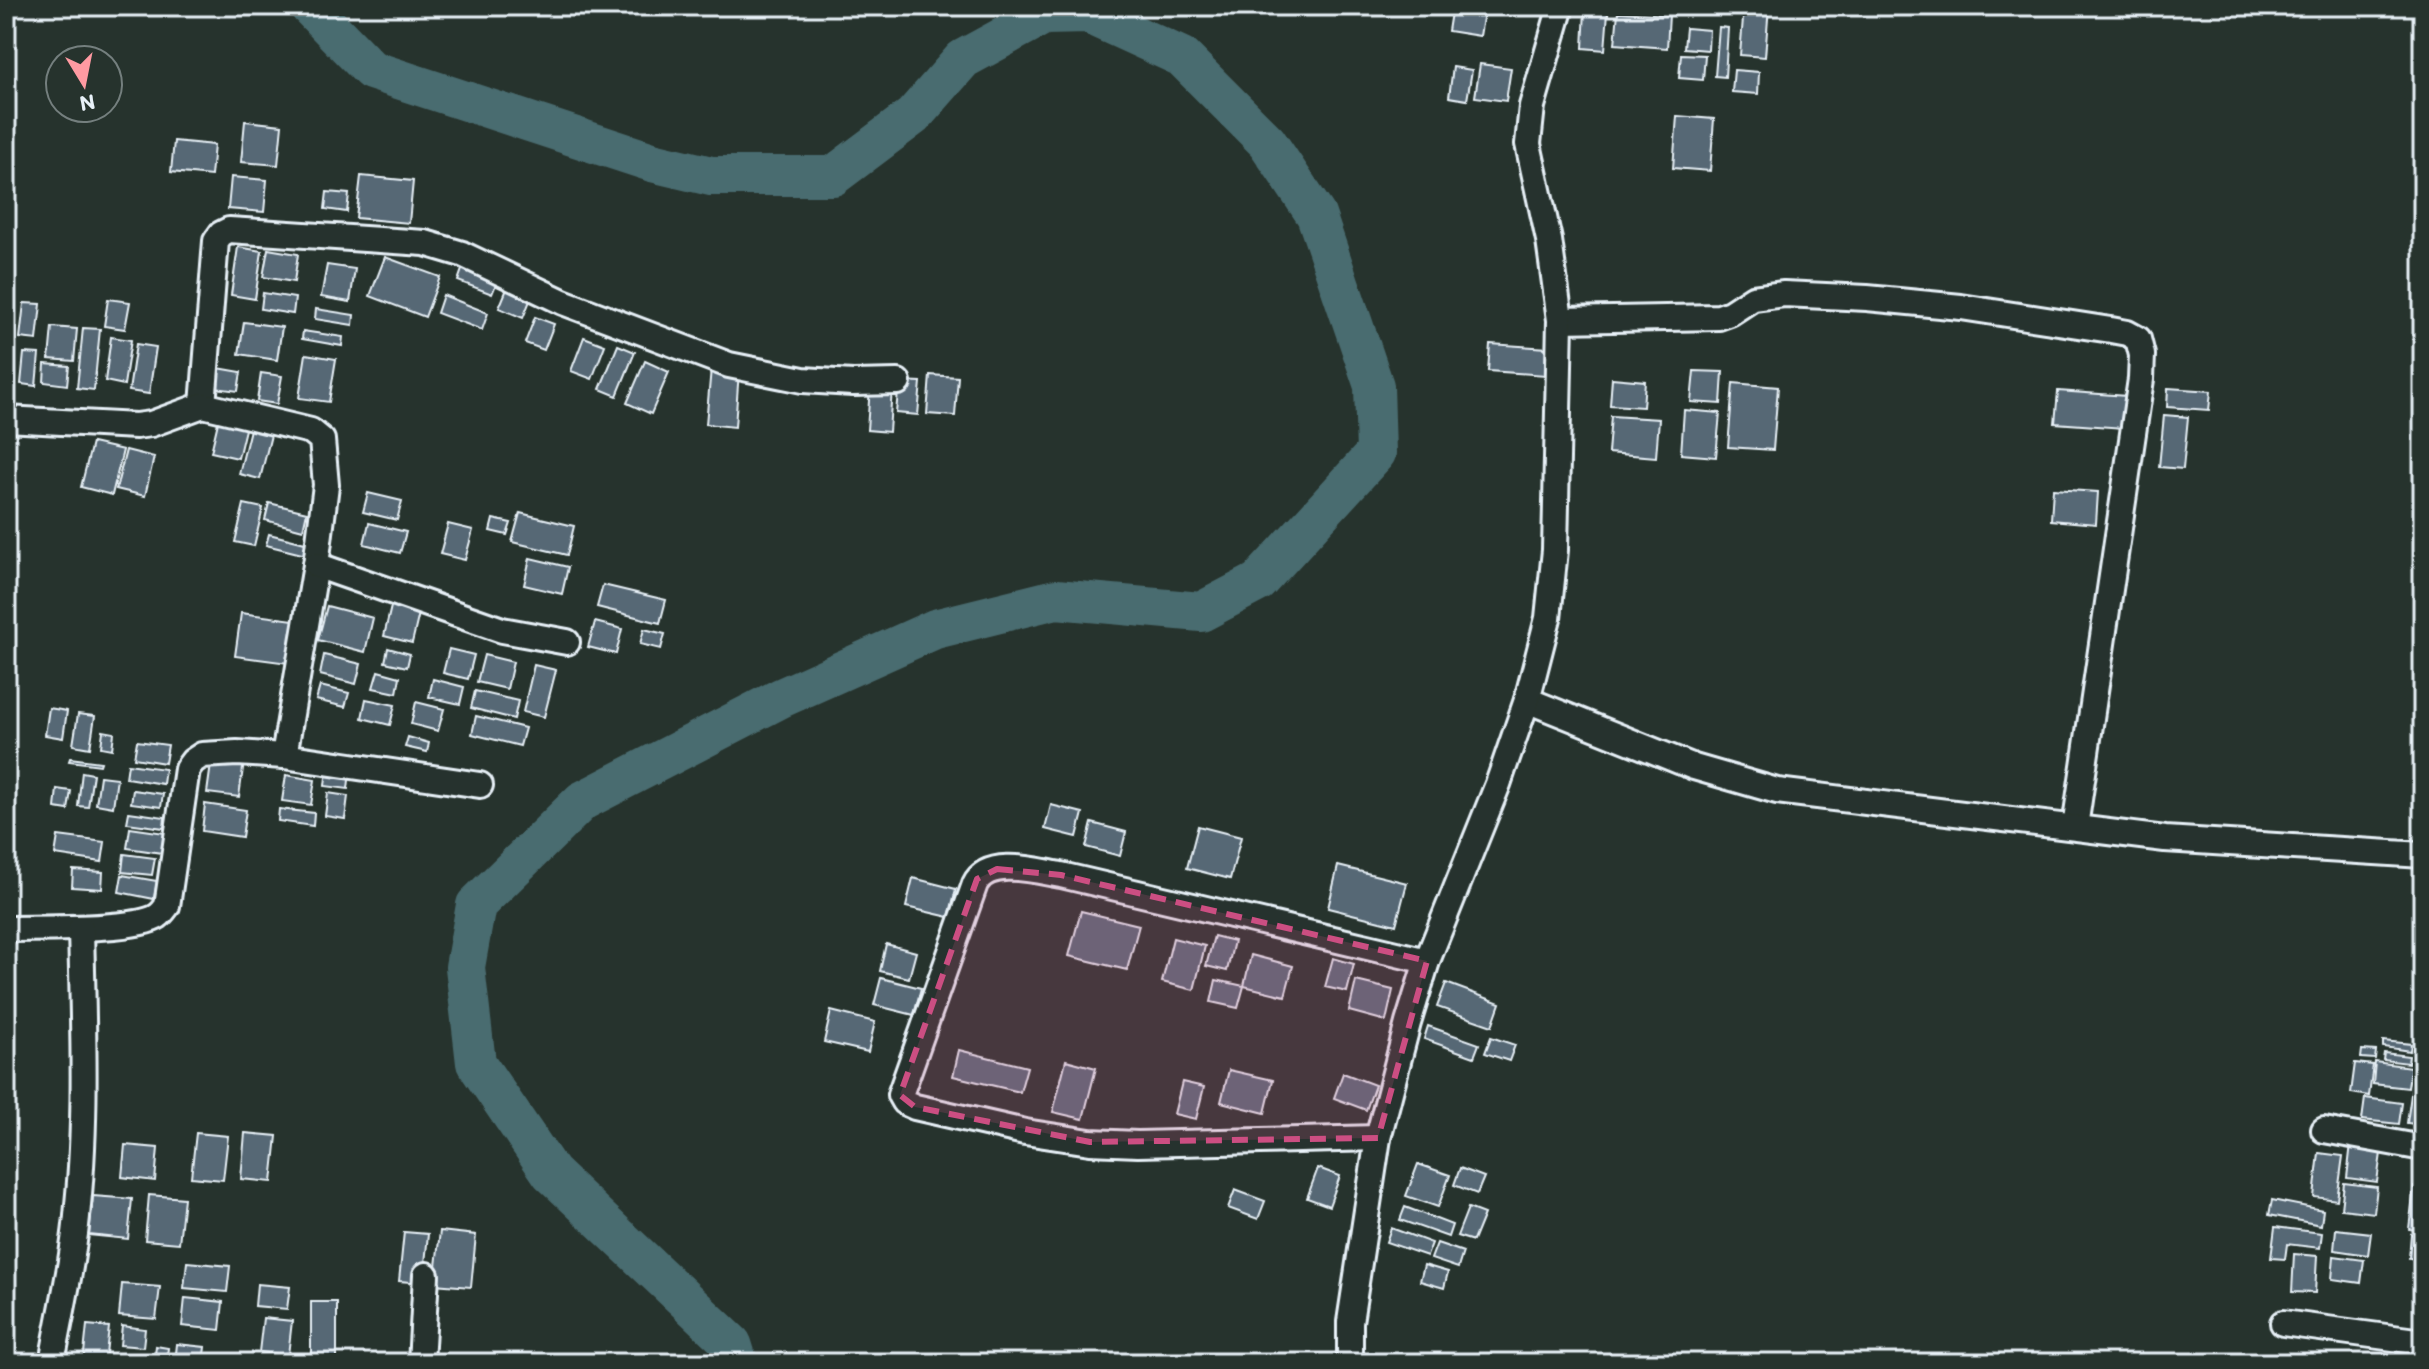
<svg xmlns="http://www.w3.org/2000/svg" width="2429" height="1369" font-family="Itim,sans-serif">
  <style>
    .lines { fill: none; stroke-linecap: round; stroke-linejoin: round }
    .river { stroke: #4a6c70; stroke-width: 40 }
    .building { fill: #576874; stroke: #e8f1f8; stroke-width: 2 }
    .street-casing { stroke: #e8f1f8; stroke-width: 30 }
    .street { stroke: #26332d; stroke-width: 24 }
    .marked { fill: #cc4e82; fill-opacity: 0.2; stroke: #cc4e82; stroke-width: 6; stroke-dasharray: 16 10; stroke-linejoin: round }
  </style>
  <rect width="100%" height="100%" fill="#26332d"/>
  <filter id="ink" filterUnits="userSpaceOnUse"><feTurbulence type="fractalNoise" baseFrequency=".0125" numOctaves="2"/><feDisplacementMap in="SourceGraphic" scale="16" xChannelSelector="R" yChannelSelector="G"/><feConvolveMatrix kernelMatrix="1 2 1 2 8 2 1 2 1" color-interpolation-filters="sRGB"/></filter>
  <g filter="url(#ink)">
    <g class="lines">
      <polyline class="river" points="309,6 371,70 652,162 711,176 833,176 913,116 963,59 1044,15 1088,14 1182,57 1267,142 1316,215 1374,386 1376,453 1258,582 1201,612 1056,599 935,629 781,698 582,801 476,905 465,967 476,1063 551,1173 732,1344 738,1363"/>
    </g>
    <g class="building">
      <polygon points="1452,6 1485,6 1480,36 1448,31"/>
      <polygon points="1744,6 1769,6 1765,57 1740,55"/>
      <polygon points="2111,6 2147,6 2146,16 2111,12"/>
      <polygon points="1585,10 1608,12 1605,50 1583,48"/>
      <polygon points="1618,12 1669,15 1667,48 1615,44"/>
      <polygon points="1719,27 1728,28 1725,77 1715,76"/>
      <polygon points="1686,28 1709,30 1708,50 1684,48"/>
      <polygon points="1681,54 1705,55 1703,80 1679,78"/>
      <polygon points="1480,64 1511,68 1506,101 1475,97"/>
      <polygon points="1453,67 1472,70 1467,100 1449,97"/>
      <polygon points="1734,70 1759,72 1758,94 1732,92"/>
      <polygon points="1677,116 1714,119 1710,171 1673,168"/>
      <polygon points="245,121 282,125 278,165 241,162"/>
      <polygon points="174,141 214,145 211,176 171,172"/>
      <polygon points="361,176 413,181 409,223 356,218"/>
      <polygon points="231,177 267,180 264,212 228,209"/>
      <polygon points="327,192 349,194 347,212 325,209"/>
      <polygon points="238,247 262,251 255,299 231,295"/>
      <polygon points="268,249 298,254 294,282 263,277"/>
      <polygon points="385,257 440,277 425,317 370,296"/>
      <polygon points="464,264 499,277 492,294 458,281"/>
      <polygon points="327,265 355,269 350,302 321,297"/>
      <polygon points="509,284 533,293 523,318 499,308"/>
      <polygon points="263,293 295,298 293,314 261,309"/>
      <polygon points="443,295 488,313 482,330 437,313"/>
      <polygon points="108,299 130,302 125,329 104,326"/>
      <polygon points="24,303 41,304 37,340 20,338"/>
      <polygon points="6,308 15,308 13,330 6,329"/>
      <polygon points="316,309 354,315 353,325 315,319"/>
      <polygon points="535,317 554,324 544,350 525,343"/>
      <polygon points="244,322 282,327 277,360 239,354"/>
      <polygon points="52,327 77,329 74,361 49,359"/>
      <polygon points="83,328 100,329 94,390 77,388"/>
      <polygon points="303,331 343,337 342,346 302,339"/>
      <polygon points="111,337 131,340 124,385 105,381"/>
      <polygon points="584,337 605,345 592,379 571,371"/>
      <polygon points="6,340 14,341 11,372 6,372"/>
      <polygon points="136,344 156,347 149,394 129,391"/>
      <polygon points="1490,344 1548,348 1546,375 1488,371"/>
      <polygon points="618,345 635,352 617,396 600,389"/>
      <polygon points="24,353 39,354 36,386 21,384"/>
      <polygon points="306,354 336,359 329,402 299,398"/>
      <polygon points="645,361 669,372 651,414 627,403"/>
      <polygon points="45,364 69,366 67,385 44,382"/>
      <polygon points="218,368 241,372 238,391 215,388"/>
      <polygon points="711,368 739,370 735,427 706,424"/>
      <polygon points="1694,371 1723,372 1721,404 1691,402"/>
      <polygon points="261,373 282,376 277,404 257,401"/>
      <polygon points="930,375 958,377 955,416 927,414"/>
      <polygon points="1612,378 1645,381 1643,407 1610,405"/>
      <polygon points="899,381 921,382 918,415 896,413"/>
      <polygon points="1733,383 1778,387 1773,450 1728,447"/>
      <polygon points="870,386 892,388 889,432 867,430"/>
      <polygon points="2168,388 2211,391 2209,410 2167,407"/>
      <polygon points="2058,391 2127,396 2124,428 2055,423"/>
      <polygon points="1684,410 1720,413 1716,457 1681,454"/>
      <polygon points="2164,415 2188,417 2183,469 2159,467"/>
      <polygon points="1611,416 1659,419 1656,457 1608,453"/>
      <polygon points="219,418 246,425 238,458 211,452"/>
      <polygon points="251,425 272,431 260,479 239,474"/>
      <polygon points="92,443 123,450 112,495 81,487"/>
      <polygon points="126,450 154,457 145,496 116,489"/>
      <polygon points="2053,489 2098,492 2096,524 2051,520"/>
      <polygon points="368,493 402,501 397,520 363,512"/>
      <polygon points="269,503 307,512 303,530 265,520"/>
      <polygon points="244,504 263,508 254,546 235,542"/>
      <polygon points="520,513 574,526 567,555 512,542"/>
      <polygon points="493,519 511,523 507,535 490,531"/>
      <polygon points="369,523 406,532 400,553 364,544"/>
      <polygon points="448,524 473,530 465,560 440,554"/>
      <polygon points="269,534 309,544 306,555 266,545"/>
      <polygon points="530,558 568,567 562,594 524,585"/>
      <polygon points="603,585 666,600 660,623 597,607"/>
      <polygon points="393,598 421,605 412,643 384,636"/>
      <polygon points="327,606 373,618 365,652 318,640"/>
      <polygon points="241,613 294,620 288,663 235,656"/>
      <polygon points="595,622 622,629 616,654 588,647"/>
      <polygon points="644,629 665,634 661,649 640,644"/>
      <polygon points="388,648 410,654 407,667 385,662"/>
      <polygon points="449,649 474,655 468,679 443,673"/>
      <polygon points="324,655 361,664 356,684 320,675"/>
      <polygon points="484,655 513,662 507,689 477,682"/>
      <polygon points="534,665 556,670 544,717 523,712"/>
      <polygon points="378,671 400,677 397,693 373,688"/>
      <polygon points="433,679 464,687 460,704 429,697"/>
      <polygon points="320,686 349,693 345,707 316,700"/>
      <polygon points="475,691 518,701 514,719 471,708"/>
      <polygon points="366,699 395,705 390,725 362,718"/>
      <polygon points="416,702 444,709 438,731 411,724"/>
      <polygon points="49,708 67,711 63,738 45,735"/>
      <polygon points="78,714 95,716 90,748 73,745"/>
      <polygon points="476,716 525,728 520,746 472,734"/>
      <polygon points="103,731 114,733 112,749 101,747"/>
      <polygon points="408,737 429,743 427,752 405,747"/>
      <polygon points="137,741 168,745 165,763 134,758"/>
      <polygon points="212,757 244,761 239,797 207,793"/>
      <polygon points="70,758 101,762 100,765 69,761"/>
      <polygon points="128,764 165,769 163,784 126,778"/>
      <polygon points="327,768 350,771 348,789 325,786"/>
      <polygon points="82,772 93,774 88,807 78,806"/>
      <polygon points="286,775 315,780 311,805 282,801"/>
      <polygon points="100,776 117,778 113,807 96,804"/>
      <polygon points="57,789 71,791 68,810 55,808"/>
      <polygon points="133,790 163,794 161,807 131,803"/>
      <polygon points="328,793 348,796 345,819 325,816"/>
      <polygon points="205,804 246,810 242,837 202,831"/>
      <polygon points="1051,805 1083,813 1077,837 1045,829"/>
      <polygon points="279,809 314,813 313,826 278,821"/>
      <polygon points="129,812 165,817 164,828 127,823"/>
      <polygon points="1092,823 1126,832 1120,856 1086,847"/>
      <polygon points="1198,826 1241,837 1230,879 1187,868"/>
      <polygon points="130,828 165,833 162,853 127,848"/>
      <polygon points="58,836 105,842 102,862 55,855"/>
      <polygon points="124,854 155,858 152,875 122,872"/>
      <polygon points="1338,866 1407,883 1396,925 1328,908"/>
      <polygon points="73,870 103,872 102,889 72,887"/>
      <polygon points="122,875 157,881 154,899 119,892"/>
      <polygon points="913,878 956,889 949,917 906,907"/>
      <polygon points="1081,911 1139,925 1127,970 1069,956"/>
      <polygon points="1214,936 1234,941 1227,971 1206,966"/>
      <polygon points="1173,938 1205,946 1194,990 1162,982"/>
      <polygon points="886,944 916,952 909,978 880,971"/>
      <polygon points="1251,955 1293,966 1285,996 1244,986"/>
      <polygon points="1333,958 1354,964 1347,992 1325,987"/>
      <polygon points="881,978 921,988 914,1015 874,1005"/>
      <polygon points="1216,980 1244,986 1238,1008 1211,1002"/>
      <polygon points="1356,981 1393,990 1386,1021 1349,1011"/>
      <polygon points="1446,983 1500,1003 1492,1026 1437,1007"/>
      <polygon points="831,1011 875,1022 868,1052 824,1042"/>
      <polygon points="1428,1026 1479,1044 1474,1057 1424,1039"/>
      <polygon points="1491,1037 1515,1045 1509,1061 1485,1053"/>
      <polygon points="2416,1037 2423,1038 2423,1060 2413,1059"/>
      <polygon points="2383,1041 2411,1044 2410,1051 2383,1047"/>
      <polygon points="959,1050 1027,1067 1020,1092 953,1076"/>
      <polygon points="2362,1050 2376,1051 2375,1059 2361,1058"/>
      <polygon points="2384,1053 2409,1056 2408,1063 2383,1060"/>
      <polygon points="1066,1060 1096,1068 1083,1119 1053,1112"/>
      <polygon points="2375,1062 2411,1067 2408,1088 2373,1084"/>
      <polygon points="2355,1063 2373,1065 2369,1096 2351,1093"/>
      <polygon points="2415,1066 2423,1067 2423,1125 2407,1123"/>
      <polygon points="1229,1070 1273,1080 1265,1113 1221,1102"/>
      <polygon points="1343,1073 1375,1085 1366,1110 1334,1098"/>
      <polygon points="1182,1082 1204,1087 1196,1119 1174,1114"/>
      <polygon points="2365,1098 2402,1103 2399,1124 2362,1120"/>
      <polygon points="196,1133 228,1136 223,1180 191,1177"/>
      <polygon points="245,1133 277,1136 272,1182 241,1179"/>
      <polygon points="2351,1143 2382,1146 2377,1182 2347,1178"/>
      <polygon points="125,1145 158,1148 155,1181 122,1177"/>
      <polygon points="2319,1153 2343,1156 2337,1200 2314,1197"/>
      <polygon points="1418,1164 1450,1175 1438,1207 1406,1196"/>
      <polygon points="1318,1168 1340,1176 1329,1206 1307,1198"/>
      <polygon points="1460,1168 1484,1177 1477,1194 1454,1185"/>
      <polygon points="2344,1183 2377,1187 2374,1213 2341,1209"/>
      <polygon points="2414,1187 2423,1188 2423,1231 2409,1229"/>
      <polygon points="1235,1190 1265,1201 1258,1219 1228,1208"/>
      <polygon points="149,1195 184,1198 179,1243 145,1240"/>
      <polygon points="93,1196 132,1199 128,1239 89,1235"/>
      <polygon points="2272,1200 2323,1210 2321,1225 2269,1215"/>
      <polygon points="1405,1207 1452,1225 1448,1237 1400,1220"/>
      <polygon points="1468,1208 1484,1214 1473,1241 1457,1236"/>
      <polygon points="2275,1227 2322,1233 2320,1248 2287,1244 2285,1259 2271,1258"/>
      <polygon points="1391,1228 1432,1243 1427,1256 1386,1242"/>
      <polygon points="2336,1229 2371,1233 2368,1255 2334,1250"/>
      <polygon points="440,1231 476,1235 471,1287 434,1284"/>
      <polygon points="404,1232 428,1234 423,1283 399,1281"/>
      <polygon points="2411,1234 2423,1236 2423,1260 2409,1258"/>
      <polygon points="1437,1243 1463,1252 1458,1268 1431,1259"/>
      <polygon points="2294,1254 2317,1256 2315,1293 2292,1292"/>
      <polygon points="2334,1256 2364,1260 2361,1283 2332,1279"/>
      <polygon points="187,1262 230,1266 227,1292 184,1288"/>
      <polygon points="1424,1265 1448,1272 1444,1288 1420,1281"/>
      <polygon points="122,1284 160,1287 156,1319 119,1316"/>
      <polygon points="257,1284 290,1287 287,1309 255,1306"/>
      <polygon points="185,1298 223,1302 220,1330 182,1326"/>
      <rect x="311" y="1302" width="26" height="61"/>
      <polygon points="263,1318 292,1321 288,1355 259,1352"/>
      <polygon points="87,1325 109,1327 105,1363 83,1363"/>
      <polygon points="122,1326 145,1329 143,1347 120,1345"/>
      <polygon points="177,1344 205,1347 203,1363 175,1363"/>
      <polygon points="156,1346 168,1348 166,1363 154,1363"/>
    </g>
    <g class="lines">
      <defs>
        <g id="street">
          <polyline points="1560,320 1719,317 1730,313 1753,298 1784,294 1867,298 1961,307 2111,330 2127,333 2138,339 2142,355 2141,379 2075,827"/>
          <polyline points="203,405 216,241 221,234 229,230 425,243 462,254 563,302 729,365 803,380 853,383 898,382"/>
          <polyline points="6,419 136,426 151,424 203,405 311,431 322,440 326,485 316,565 284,756"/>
          <polyline points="316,565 502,630 567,642"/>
          <polyline points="1527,700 1694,767 1777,791 2165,839 2423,855"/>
          <path d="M 6,929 C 37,928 136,931 158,916 C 162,913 164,910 167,906 L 187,769 L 193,761 L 202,755 L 237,753 L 284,756 L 480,785"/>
          <polyline points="2324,1130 2423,1148"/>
          <path d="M 1378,1138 L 1138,1144 L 1090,1142 L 1025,1132 L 915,1107 L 904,1102 L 900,1095 L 975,884 C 988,857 1037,871 1061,875 L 1427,961"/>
          <polyline points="2283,1323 2423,1342"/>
          <path d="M 52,1363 C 61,1311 74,1258 78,1205 C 87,1113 83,1020 81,928"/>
          <polyline points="421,1363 426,1275"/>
          <polyline points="1350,1363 1350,1322 1378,1138 1408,1023 1427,961 1498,784 1527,700 1548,618 1555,550 1560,320 1549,240 1528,144 1532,106 1561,6"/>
        </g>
      </defs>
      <use href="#street" class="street-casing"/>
      <use href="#street" class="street"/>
    </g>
  </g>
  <path class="marked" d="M 997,869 L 1061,875 L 1427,961 L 1378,1138 L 1090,1142 L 915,1107 L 900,1095 L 977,879 Z"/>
  <rect width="2429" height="1369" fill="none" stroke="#26332d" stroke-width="32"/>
  <rect x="16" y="16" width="2397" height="1337" fill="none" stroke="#e8f1f8" stroke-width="3" filter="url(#ink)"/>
  <g transform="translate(84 84) rotate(170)"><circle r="38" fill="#26332d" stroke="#747f7e" stroke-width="2"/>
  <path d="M0-6L14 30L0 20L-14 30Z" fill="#ff9aa2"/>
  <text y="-12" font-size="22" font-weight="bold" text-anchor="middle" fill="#e8f1f8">N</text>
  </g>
</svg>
